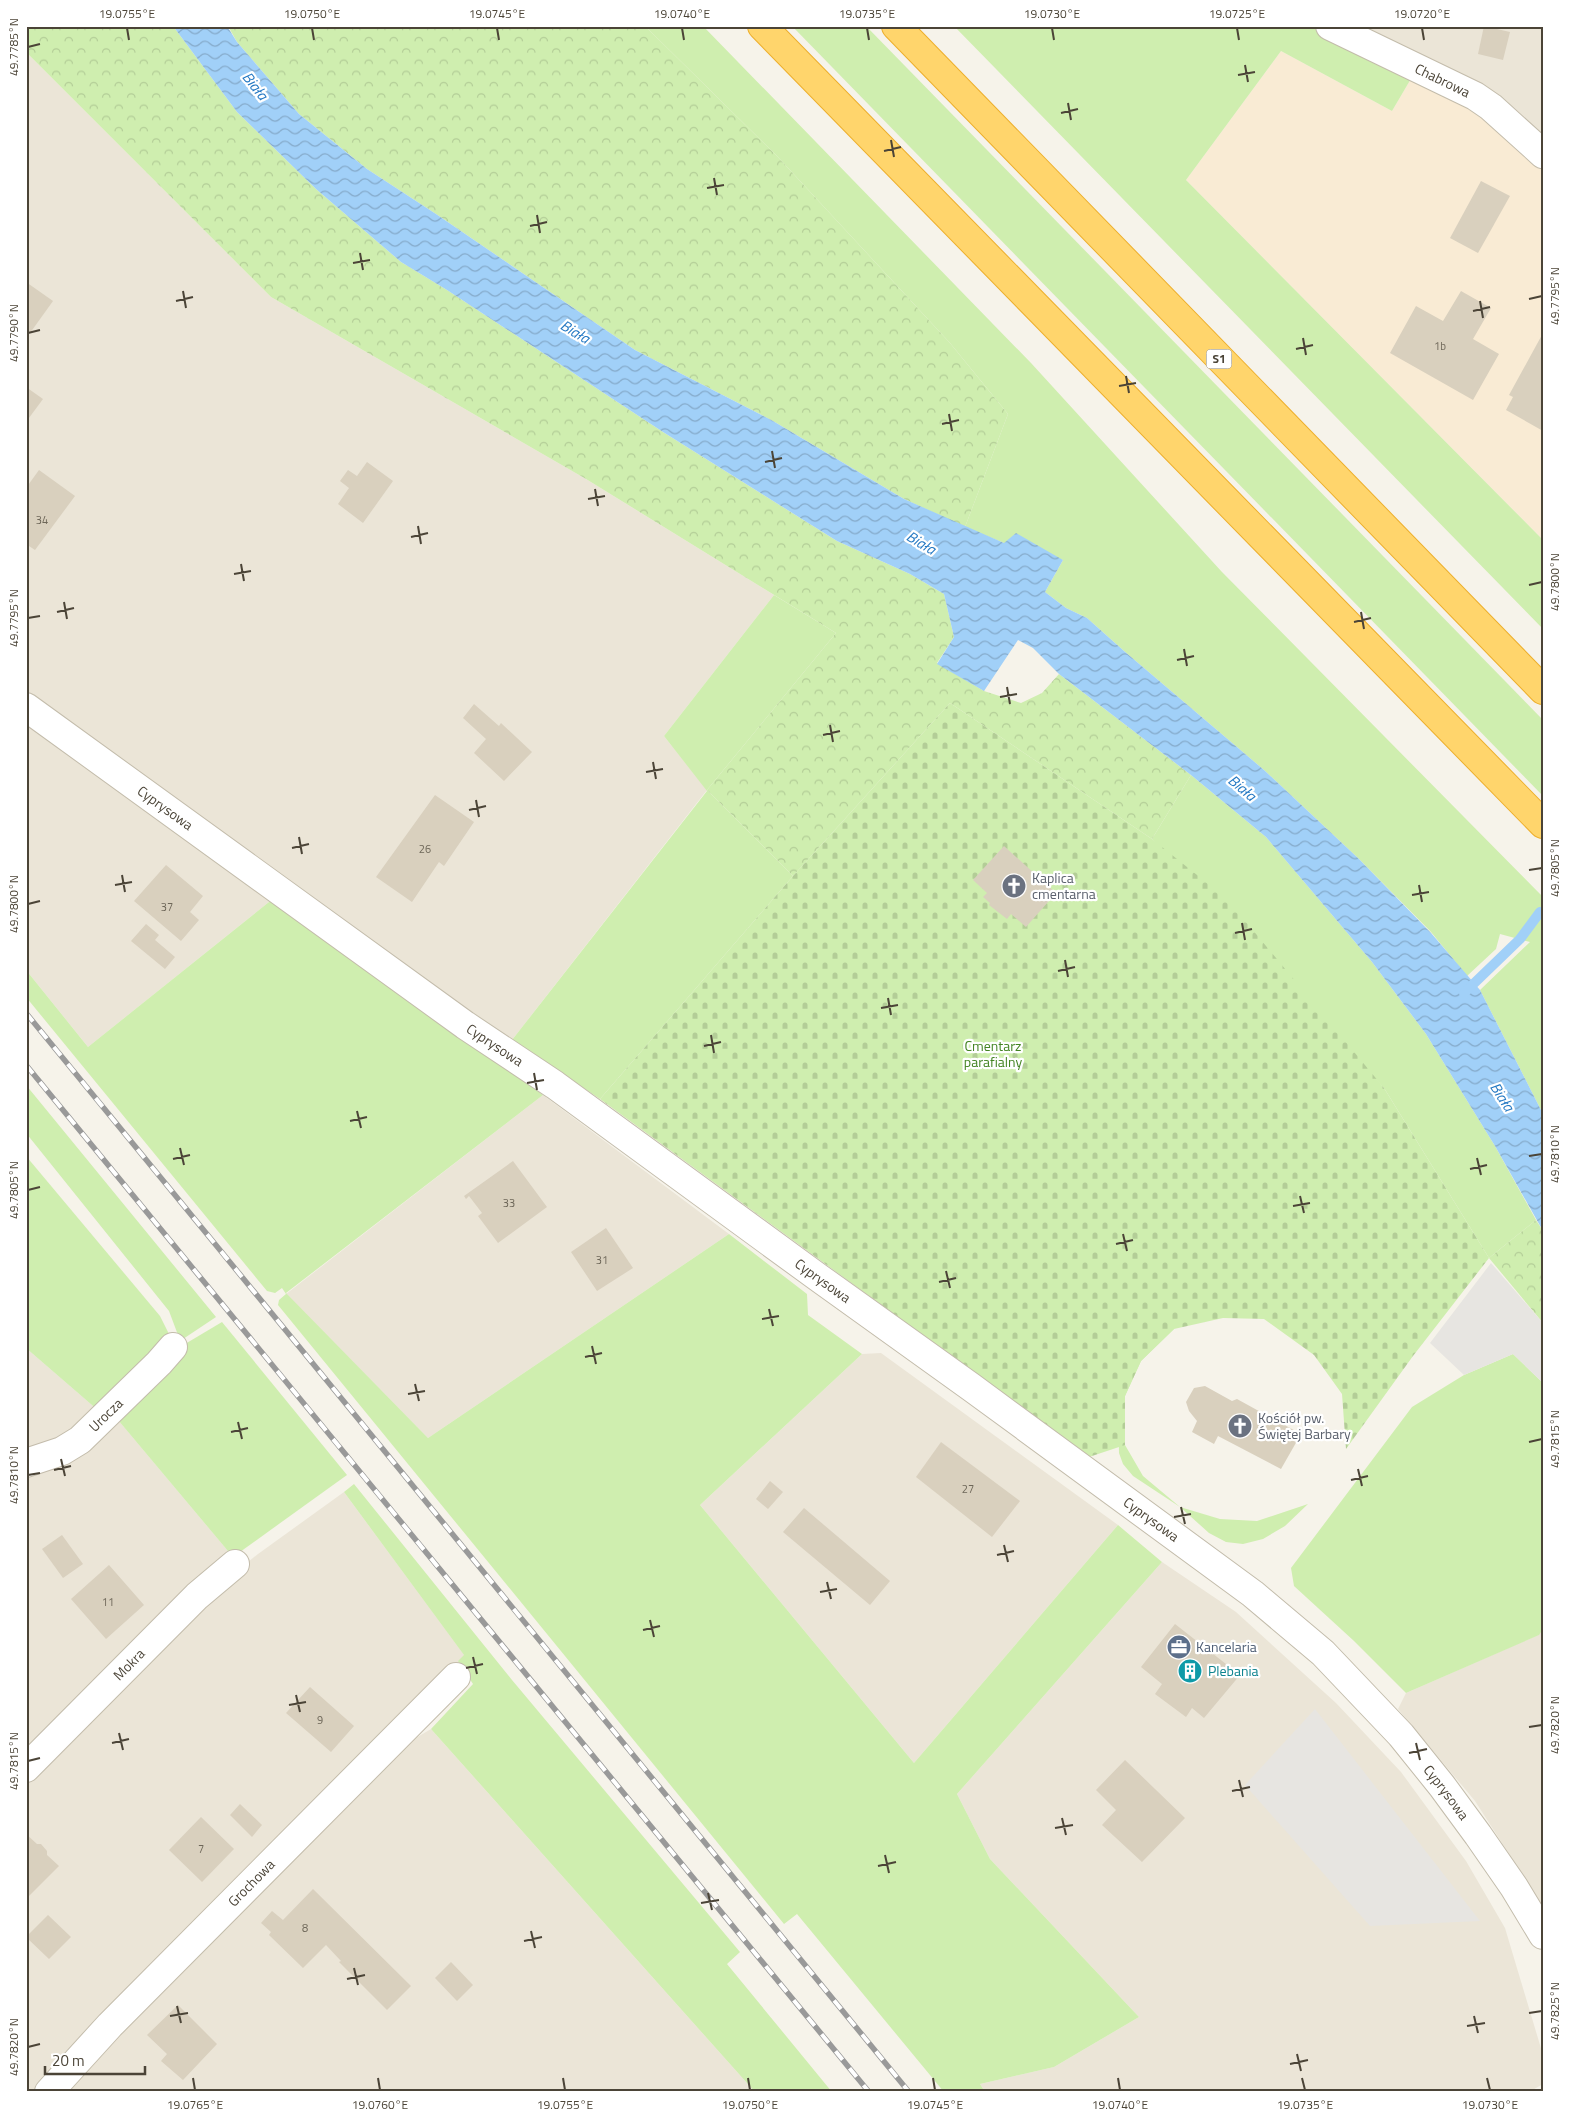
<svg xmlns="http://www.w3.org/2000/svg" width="1569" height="2118" font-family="'Titillium Web',sans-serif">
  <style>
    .residential { fill: #ebe5d7 }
    .commercial { fill: #f9ebd4 }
    .green { fill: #cfeeaf }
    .forest { fill: url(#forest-crowns) }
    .cemetery { fill: url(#cemetery-stones) }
    .parking { fill: #e7e5e1 }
    .water { fill: url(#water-waves) }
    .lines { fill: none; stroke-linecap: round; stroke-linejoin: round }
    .stream { stroke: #a1d0f8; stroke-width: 10 }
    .building { fill: #d9d0be }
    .street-casing { stroke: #c3bcab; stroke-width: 30 }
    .highway-casing { stroke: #edaf2d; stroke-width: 30 }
    .street { stroke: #fff; stroke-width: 28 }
    .highway { stroke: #ffd56c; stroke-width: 28 }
    .rail-casing { stroke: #999; stroke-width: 5.5 }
    .rail { stroke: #fff; stroke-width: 4; stroke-dasharray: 11; stroke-linecap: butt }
    .ticks { fill: none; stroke: #4b4437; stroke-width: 2 }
    .labels { text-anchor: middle; stroke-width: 4.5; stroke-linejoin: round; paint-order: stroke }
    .number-label { font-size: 11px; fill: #6e6759 }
    .shield { fill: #fff; stroke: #817c73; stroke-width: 1 }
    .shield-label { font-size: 12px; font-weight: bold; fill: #4b4437 }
    .street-label { font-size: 14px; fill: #4b4437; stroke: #fff }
    .worship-label { font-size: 14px; fill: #5b616d; stroke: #fff; text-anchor: start }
    .park-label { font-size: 14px; fill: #438423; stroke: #fff }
    .service-label { font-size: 14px; fill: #4e5e75; stroke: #fff; text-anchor: start }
    .culture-label { font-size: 14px; fill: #0d838f; stroke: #fff; text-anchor: start }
    .water-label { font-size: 15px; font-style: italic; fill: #2378c3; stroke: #fff }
    .neatline { fill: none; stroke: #4b4437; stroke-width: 2 }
    .ticks-label { font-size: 12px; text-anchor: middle; fill: #4b4437 }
  </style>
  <defs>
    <pattern id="forest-crowns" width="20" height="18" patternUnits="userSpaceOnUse" patternTransform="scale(1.25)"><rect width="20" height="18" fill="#cfeeaf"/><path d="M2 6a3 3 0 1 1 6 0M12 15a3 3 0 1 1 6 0" fill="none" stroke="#b3cd97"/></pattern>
    <pattern id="cemetery-stones" width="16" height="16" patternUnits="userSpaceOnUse" patternTransform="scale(1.25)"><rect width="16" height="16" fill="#cfeeaf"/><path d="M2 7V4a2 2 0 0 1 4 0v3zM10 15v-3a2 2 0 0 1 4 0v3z" fill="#b3cd97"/></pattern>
    <pattern id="water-waves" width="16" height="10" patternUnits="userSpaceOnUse" patternTransform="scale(1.25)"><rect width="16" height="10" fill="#a1d0f8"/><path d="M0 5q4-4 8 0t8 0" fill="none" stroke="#85aaca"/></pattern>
  </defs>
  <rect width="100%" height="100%" fill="#f6f3ea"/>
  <g class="residential">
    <polygon points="1349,26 1543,26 1543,139"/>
    <polygon points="26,52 271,297 586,479 774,595 664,736 707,790 512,1040 415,972 26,694"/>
    <polygon points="26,718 274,898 88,1047 26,970"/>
    <polygon points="543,1095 729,1234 428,1438 286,1294"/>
    <polygon points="26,1348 100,1412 26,1459"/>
    <polygon points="881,1353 1118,1525 914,1763 700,1505 862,1354"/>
    <polygon points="113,1414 233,1557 26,1757 26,1469"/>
    <polygon points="344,1492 465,1656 39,2092 26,2092 26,1777 202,1599 258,1554"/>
    <polygon points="1162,1562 1236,1612 1336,1703 1401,1772 1466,1861 1505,1928 1543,2055 1543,2084 1529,2092 985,2092 980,2084 1054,2067 1139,2017 990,1859 957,1794"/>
    <polygon points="1543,1629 1543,1907 1475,1801 1398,1709 1406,1693 1538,1635"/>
    <polygon points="431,1729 755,2092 60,2092 394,1751"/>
  </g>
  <polygon class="commercial" points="1281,51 1392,111 1412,77 1456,96 1489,120 1543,171 1543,540 1186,180"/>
  <g class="green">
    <polygon points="645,26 703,26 1031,363 1222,572 1543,897 1543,1114 1480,990 1530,942 1500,934 1496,949 1467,976 1431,932 1359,859 1264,770 1124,651 1087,618 1066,608 1045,592 1063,560 1004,543 965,527 1008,414 950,343 776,155"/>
    <polygon points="792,26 866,26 1543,720 1543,796"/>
    <polygon points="954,26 1309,26 1412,77 1392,111 1281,51 1186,180 1543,540 1543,629"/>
    <polygon points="774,595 836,633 707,790 793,876 600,1099 512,1040 707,791 664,736"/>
    <polygon points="1191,775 1266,837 1372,962 1426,1034 1495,1146 1536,1220 1489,1258 1384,1088 1152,839"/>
    <polygon points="274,898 543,1095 286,1293 428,1438 729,1234 807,1294 808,1315 862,1354 700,1505 914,1763 1118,1525 1162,1562 957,1794 990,1859 1139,2017 1054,2067 980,2084 985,2092 944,2092 797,1914 784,1924 278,1305 279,1300 286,1294 282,1288 275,1293 267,1291 26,997 26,970 88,1047"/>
    <polygon points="26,1085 216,1317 183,1339 178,1335 169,1311 26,1133"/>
    <polygon points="26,1156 160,1316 169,1334 100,1412 26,1348"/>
    <polygon points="222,1322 347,1475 233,1557 113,1414 180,1347"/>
    <polygon points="1159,1323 1174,1329 1141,1361 1125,1396 1125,1445 1143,1476 1180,1507 1220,1519 1257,1521 1308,1504 1285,1526 1263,1539 1243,1544 1226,1542 1209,1533 1180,1507 1133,1476 1123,1464 1119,1453 1118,1397"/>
    <polygon points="1513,1354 1543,1383 1543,1629 1539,1635 1406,1693 1354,1641 1294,1586 1291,1568 1412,1407 1464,1375"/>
    <polygon points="354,1484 512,1680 740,1952 727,1964 832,2092 755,2092 431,1729 473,1684 458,1661 464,1655 344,1492"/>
  </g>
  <g class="forest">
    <polygon points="26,26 173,26 237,112 316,189 401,262 447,290 663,432 837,541 910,574 944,594 954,637 937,663 984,691 1021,703 1042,693 1059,674 1191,775 1152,839 950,703 793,876 707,790 836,633 586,479 271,297 26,52"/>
    <polygon points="228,26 645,26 776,155 950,343 1008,414 965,527 904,499 773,421 635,350 436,214 367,169 299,114 237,42"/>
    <polygon points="1536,1220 1543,1231 1543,1323 1489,1258"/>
  </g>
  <polygon class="cemetery" points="950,703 1152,839 1227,899 1384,1088 1489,1258 1413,1356 1346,1449 1342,1394 1314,1355 1264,1319 1223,1318 1174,1329 1141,1361 1125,1396 1125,1445 1089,1457 600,1099 793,876"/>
  <g class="parking">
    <polygon points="1491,1263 1543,1323 1543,1383 1513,1354 1464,1375 1430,1343"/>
    <polygon points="1315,1709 1480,1921 1370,1926 1245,1785"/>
  </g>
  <polygon class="water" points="173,26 227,26 237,42 299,114 367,169 436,214 635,350 773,421 904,499 1004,543 1016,533 1063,560 1045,592 1066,608 1087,618 1124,651 1264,770 1359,859 1431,933 1480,990 1543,1114 1543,1231 1495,1146 1426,1034 1372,962 1266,837 1191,775 1059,674 1033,648 1018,640 984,691 937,664 954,637 944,594 910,574 837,541 663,432 447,290 401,262 316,189 237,112"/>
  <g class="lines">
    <polyline class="stream" points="1464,993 1520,939 1540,912"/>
  </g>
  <g class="building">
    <polygon points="1484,26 1510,32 1503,60 1478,54"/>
    <polygon points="1481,181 1510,196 1478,253 1450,238"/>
    <polygon points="26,282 53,301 30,333 26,330"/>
    <polygon points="1461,291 1491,308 1473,339 1499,354 1473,400 1390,353 1416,306 1443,321"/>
    <polygon points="1543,333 1543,431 1506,410 1513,397 1509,395"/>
    <polygon points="26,387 43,399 26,422"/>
    <polygon points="367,462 393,481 363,523 338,504 349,488 340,481 348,470 357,476"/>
    <polygon points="39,470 75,496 35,550 26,544 26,488"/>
    <polygon points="474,704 499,726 501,723 532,752 504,781 474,753 486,739 463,718"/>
    <polygon points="435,795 474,822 444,866 439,862 412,902 376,877"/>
    <polygon points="1004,846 1056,893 1026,927 1011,914 1007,919 989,905 990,903 983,897 987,893 973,880"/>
    <polygon points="166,865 203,896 190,912 199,920 181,941 134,901"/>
    <polygon points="146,924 159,935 155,940 175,957 165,969 131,941"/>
    <polygon points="513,1161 547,1207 498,1243 478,1216 482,1213 469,1196 466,1199 464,1196"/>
    <polygon points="606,1228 633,1268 597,1291 571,1252"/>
    <polygon points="1205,1386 1232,1401 1237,1399 1301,1434 1281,1469 1218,1436 1214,1444 1192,1432 1197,1421 1189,1411 1186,1402 1194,1388"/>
    <polygon points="941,1442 1020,1501 992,1537 916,1477"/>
    <polygon points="770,1481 783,1492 768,1509 756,1499"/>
    <polygon points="804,1508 890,1581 870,1605 783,1532"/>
    <polygon points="62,1535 83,1564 63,1578 42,1549"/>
    <polygon points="109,1565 144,1605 106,1639 71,1599"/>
    <polygon points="1175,1624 1240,1675 1204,1718 1192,1708 1186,1717 1155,1694 1162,1684 1141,1667"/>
    <polygon points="310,1687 354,1726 331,1752 286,1713"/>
    <polygon points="1125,1760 1185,1818 1142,1862 1102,1825 1116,1810 1096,1790"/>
    <polygon points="240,1804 262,1825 252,1837 230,1815"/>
    <polygon points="201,1817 234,1849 202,1882 169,1850"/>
    <polygon points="26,1834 37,1844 41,1844 47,1851 47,1855 59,1866 26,1899"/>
    <polygon points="313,1889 411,1986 387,2010 339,1962 341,1961 326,1945 303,1968 269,1935 271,1932 261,1923 272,1911 283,1920"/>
    <polygon points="48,1915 71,1937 49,1959 26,1937"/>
    <polygon points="451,1962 473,1985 457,2001 435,1978"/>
    <polygon points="178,2005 217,2044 183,2080 161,2061 167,2054 147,2035"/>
  </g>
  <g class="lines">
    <defs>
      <g id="street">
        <path id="s1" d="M 1330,26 L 1475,96 L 1491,107 L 1543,154"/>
        <path id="s2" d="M 26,707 L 465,1025 L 555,1085 L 819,1278 L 971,1387 L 1253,1594 L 1323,1653 L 1401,1735 L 1442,1786 L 1478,1835 L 1514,1887 L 1543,1935"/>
        <path id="s3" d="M 26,1463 L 62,1451 L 80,1440 L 159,1363 L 173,1347"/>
        <path id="s4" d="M 26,1768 L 197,1596 L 235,1564"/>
        <path id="s5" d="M 49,2092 L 110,2025 L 456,1677"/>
      </g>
      <g id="highway">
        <polyline points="762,26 1543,824"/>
        <polyline points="896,26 1543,690"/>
      </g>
    </defs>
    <use href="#street" class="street-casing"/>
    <use href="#highway" class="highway-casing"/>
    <use href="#street" class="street"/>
    <use href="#highway" class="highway"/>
    <defs>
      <g id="rail">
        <polyline points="26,1013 909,2092"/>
        <polyline points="26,1065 869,2092"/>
      </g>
    </defs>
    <use href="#rail" class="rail-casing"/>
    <use href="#rail" class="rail"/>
  </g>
  <path class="ticks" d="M 127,28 L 129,40M 312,28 L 314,40M 497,28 L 499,40M 682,28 L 684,40M 867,28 L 869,40M 1052,28 L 1054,40M 1237,28 L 1239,40M 1422,28 L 1424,40M 28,47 L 40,44M 1245,65 L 1248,82M 1238,75 L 1255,72M 1068,103 L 1071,120M 1061,113 L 1078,109M 891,140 L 894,157M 884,151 L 901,147M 714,178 L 717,195M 707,188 L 724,185M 537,215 L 540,233M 530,226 L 547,222M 360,253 L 363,270M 353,263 L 370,260M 183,291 L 186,308M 1529,299 L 1542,296M 176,301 L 193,297M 1480,301 L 1483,318M 1473,311 L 1490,307M 28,333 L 40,330M 1303,338 L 1306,355M 1296,349 L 1313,345M 1126,376 L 1129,393M 1119,386 L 1136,383M 949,414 L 952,431M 942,424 L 959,420M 772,451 L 775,468M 765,462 L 782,458M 595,489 L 598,506M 588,499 L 605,496M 418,526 L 421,544M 411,537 L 428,533M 241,564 L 244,581M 234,574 L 251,571M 1529,585 L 1542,582M 64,602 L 67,619M 57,612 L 74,608M 1361,612 L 1364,629M 28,618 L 40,616M 1354,622 L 1371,618M 1184,649 L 1187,666M 1177,660 L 1194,656M 1007,687 L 1010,704M 1000,697 L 1017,694M 830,725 L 833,742M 823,735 L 840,731M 653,762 L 656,779M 646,772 L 663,769M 476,800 L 479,817M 469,810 L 486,806M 299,837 L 302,854M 292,848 L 309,844M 1529,870 L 1542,868M 122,875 L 125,892M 115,885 L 132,882M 1419,885 L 1422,902M 1412,895 L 1429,892M 28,904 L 40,901M 1242,923 L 1245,940M 1235,933 L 1252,929M 1065,960 L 1068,977M 1058,971 L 1075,967M 888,998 L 891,1015M 881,1008 L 898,1005M 711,1035 L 714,1053M 704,1046 L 721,1042M 534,1073 L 537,1090M 527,1083 L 544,1080M 357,1111 L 361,1128M 350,1121 L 367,1117M 180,1148 L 184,1165M 1529,1156 L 1542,1154M 1477,1158 L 1481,1175M 173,1159 L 190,1155M 1470,1169 L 1487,1165M 28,1190 L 40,1187M 1300,1196 L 1304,1213M 1293,1206 L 1310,1203M 1123,1234 L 1127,1251M 1116,1244 L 1133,1240M 946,1271 L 950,1288M 939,1282 L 956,1278M 769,1309 L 773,1326M 762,1319 L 779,1316M 592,1346 L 596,1364M 585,1357 L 602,1353M 415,1384 L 419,1401M 408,1394 L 425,1391M 238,1422 L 242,1439M 231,1432 L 248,1428M 1529,1442 L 1542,1439M 61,1459 L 65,1476M 1358,1469 L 1362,1486M 54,1470 L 71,1466M 28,1475 L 40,1473M 1351,1480 L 1368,1476M 1181,1507 L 1185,1524M 1174,1517 L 1191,1514M 1004,1545 L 1008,1562M 997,1555 L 1014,1551M 827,1582 L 831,1599M 820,1592 L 837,1589M 650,1620 L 654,1637M 643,1630 L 660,1626M 473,1657 L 477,1674M 466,1668 L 483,1664M 296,1695 L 300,1712M 289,1705 L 306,1702M 1529,1727 L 1542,1725M 119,1733 L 123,1750M 112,1743 L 129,1739M 1416,1743 L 1420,1760M 1409,1753 L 1427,1749M 28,1761 L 40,1758M 1239,1780 L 1243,1797M 1232,1791 L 1250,1787M 1062,1818 L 1066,1835M 1055,1828 L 1073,1825M 885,1855 L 889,1873M 878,1866 L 896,1862M 708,1893 L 712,1910M 701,1903 L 719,1900M 531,1931 L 535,1948M 524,1941 L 542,1937M 354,1968 L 358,1985M 347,1979 L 365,1975M 177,2006 L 181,2023M 1529,2013 L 1542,2011M 170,2016 L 188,2013M 1474,2016 L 1478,2033M 1467,2026 L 1485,2023M 28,2047 L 40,2044M 1297,2054 L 1301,2071M 1290,2064 L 1308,2060M 193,2078 L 195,2090M 378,2078 L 380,2090M 563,2078 L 565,2090M 748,2078 L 750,2090M 933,2078 L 935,2090M 1118,2078 L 1120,2090M 1302,2078 L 1305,2090M 1487,2078 L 1490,2090"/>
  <defs>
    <symbol id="church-disc" viewBox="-11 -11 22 22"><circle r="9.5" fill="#6b7280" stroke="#fff"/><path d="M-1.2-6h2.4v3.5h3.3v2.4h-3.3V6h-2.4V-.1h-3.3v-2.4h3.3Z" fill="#fff"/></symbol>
    <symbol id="office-disc" viewBox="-11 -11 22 22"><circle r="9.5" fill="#5c6f8a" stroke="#fff"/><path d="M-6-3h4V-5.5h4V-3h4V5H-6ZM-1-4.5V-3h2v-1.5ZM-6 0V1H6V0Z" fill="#fff"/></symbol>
    <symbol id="building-disc" viewBox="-11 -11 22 22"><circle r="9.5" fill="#0f9aa8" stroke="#fff"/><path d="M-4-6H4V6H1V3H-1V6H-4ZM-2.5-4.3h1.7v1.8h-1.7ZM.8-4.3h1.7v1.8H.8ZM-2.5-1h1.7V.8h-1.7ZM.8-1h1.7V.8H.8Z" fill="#fff"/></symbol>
  </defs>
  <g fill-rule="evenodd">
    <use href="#church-disc" x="1000" y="872" width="28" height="28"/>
    <use href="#church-disc" x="1226" y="1412" width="28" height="28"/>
    <use href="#office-disc" x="1165" y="1633" width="28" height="28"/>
    <use href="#building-disc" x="1176" y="1657" width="28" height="28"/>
  </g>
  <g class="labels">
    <g class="number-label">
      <text x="1440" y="350">1b</text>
      <text x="42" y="524">34</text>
      <text x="425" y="853">26</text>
      <text x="167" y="911">37</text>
      <text x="509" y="1207">33</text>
      <text x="602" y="1264">31</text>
      <text x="968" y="1493">27</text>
      <text x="108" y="1606">11</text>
      <text x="320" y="1724">9</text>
      <text x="201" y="1853">7</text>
      <text x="305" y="1932">8</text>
    </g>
    <rect class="shield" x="1206.5" y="349.5" width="25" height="19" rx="4"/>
    <g class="shield-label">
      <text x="1219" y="363">S1</text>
    </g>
    <g class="street-label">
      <text dy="5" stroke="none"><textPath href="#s1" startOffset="125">Chabrowa</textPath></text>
      <text dy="5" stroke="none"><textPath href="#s2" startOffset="172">Cyprysowa</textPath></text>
      <text dy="5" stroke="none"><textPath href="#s2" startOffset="578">Cyprysowa</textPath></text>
      <text dy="5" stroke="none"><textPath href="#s2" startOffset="982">Cyprysowa</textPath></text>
      <text dy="5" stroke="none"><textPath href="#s3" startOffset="95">Urocza</textPath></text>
      <text dy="5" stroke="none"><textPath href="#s2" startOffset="1388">Cyprysowa</textPath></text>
      <text dy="5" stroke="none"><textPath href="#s4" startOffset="146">Mokra</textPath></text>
      <text dy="5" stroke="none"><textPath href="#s2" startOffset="1792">Cyprysowa</textPath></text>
      <text dy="5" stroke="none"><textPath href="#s5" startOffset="291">Grochowa</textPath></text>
    </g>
    <g class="worship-label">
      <text x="1032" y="883">Kaplica<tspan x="1032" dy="16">cmentarna</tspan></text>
      <text x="1258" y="1423">Kościół pw.<tspan x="1258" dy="16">Świętej Barbary</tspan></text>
    </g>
    <g class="park-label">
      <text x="993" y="1051">Cmentarz<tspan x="993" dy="16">parafialny</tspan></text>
    </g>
    <g class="service-label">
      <text x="1196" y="1652">Kancelaria</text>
    </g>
    <g class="culture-label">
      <text x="1208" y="1676">Plebania</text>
    </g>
    <g class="water-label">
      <text transform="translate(255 86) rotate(52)" y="5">Biała</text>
      <text transform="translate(575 332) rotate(31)" y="5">Biała</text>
      <text transform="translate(921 543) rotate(31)" y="5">Biała</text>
      <text transform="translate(1242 788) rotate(40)" y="5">Biała</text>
      <text transform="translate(1502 1097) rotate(57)" y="5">Biała</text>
    </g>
  </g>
  <rect width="1569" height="2118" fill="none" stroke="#ffffff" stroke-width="55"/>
  <path d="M45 2066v8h100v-8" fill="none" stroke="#4b4437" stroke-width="2.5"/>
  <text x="52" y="2066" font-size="15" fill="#4b4437" stroke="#ffffff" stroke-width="4" paint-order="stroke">20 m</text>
  <rect x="28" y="28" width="1514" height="2062" class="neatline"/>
  <g class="ticks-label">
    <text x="127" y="18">19.0755°E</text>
    <text x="312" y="18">19.0750°E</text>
    <text x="497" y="18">19.0745°E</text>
    <text x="682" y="18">19.0740°E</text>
    <text x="867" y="18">19.0735°E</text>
    <text x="1052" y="18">19.0730°E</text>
    <text x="1237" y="18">19.0725°E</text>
    <text x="1422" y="18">19.0720°E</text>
    <text transform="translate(14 47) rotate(-90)" y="4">49.7785°N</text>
    <text transform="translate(1555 296) rotate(-90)" y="4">49.7795°N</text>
    <text transform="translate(14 333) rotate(-90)" y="4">49.7790°N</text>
    <text transform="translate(1555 582) rotate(-90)" y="4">49.7800°N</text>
    <text transform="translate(14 618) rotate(-90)" y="4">49.7795°N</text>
    <text transform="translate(1555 868) rotate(-90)" y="4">49.7805°N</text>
    <text transform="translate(14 904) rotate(-90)" y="4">49.7800°N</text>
    <text transform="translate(1555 1154) rotate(-90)" y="4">49.7810°N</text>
    <text transform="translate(14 1190) rotate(-90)" y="4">49.7805°N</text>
    <text transform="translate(1555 1439) rotate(-90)" y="4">49.7815°N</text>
    <text transform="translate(14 1475) rotate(-90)" y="4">49.7810°N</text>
    <text transform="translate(1555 1725) rotate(-90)" y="4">49.7820°N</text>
    <text transform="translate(14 1761) rotate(-90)" y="4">49.7815°N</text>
    <text transform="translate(1555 2011) rotate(-90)" y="4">49.7825°N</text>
    <text transform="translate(14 2047) rotate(-90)" y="4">49.7820°N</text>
    <text x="195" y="2109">19.0765°E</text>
    <text x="380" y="2109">19.0760°E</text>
    <text x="565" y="2109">19.0755°E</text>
    <text x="750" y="2109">19.0750°E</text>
    <text x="935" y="2109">19.0745°E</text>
    <text x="1120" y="2109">19.0740°E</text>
    <text x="1305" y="2109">19.0735°E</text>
    <text x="1490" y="2109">19.0730°E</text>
  </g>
</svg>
